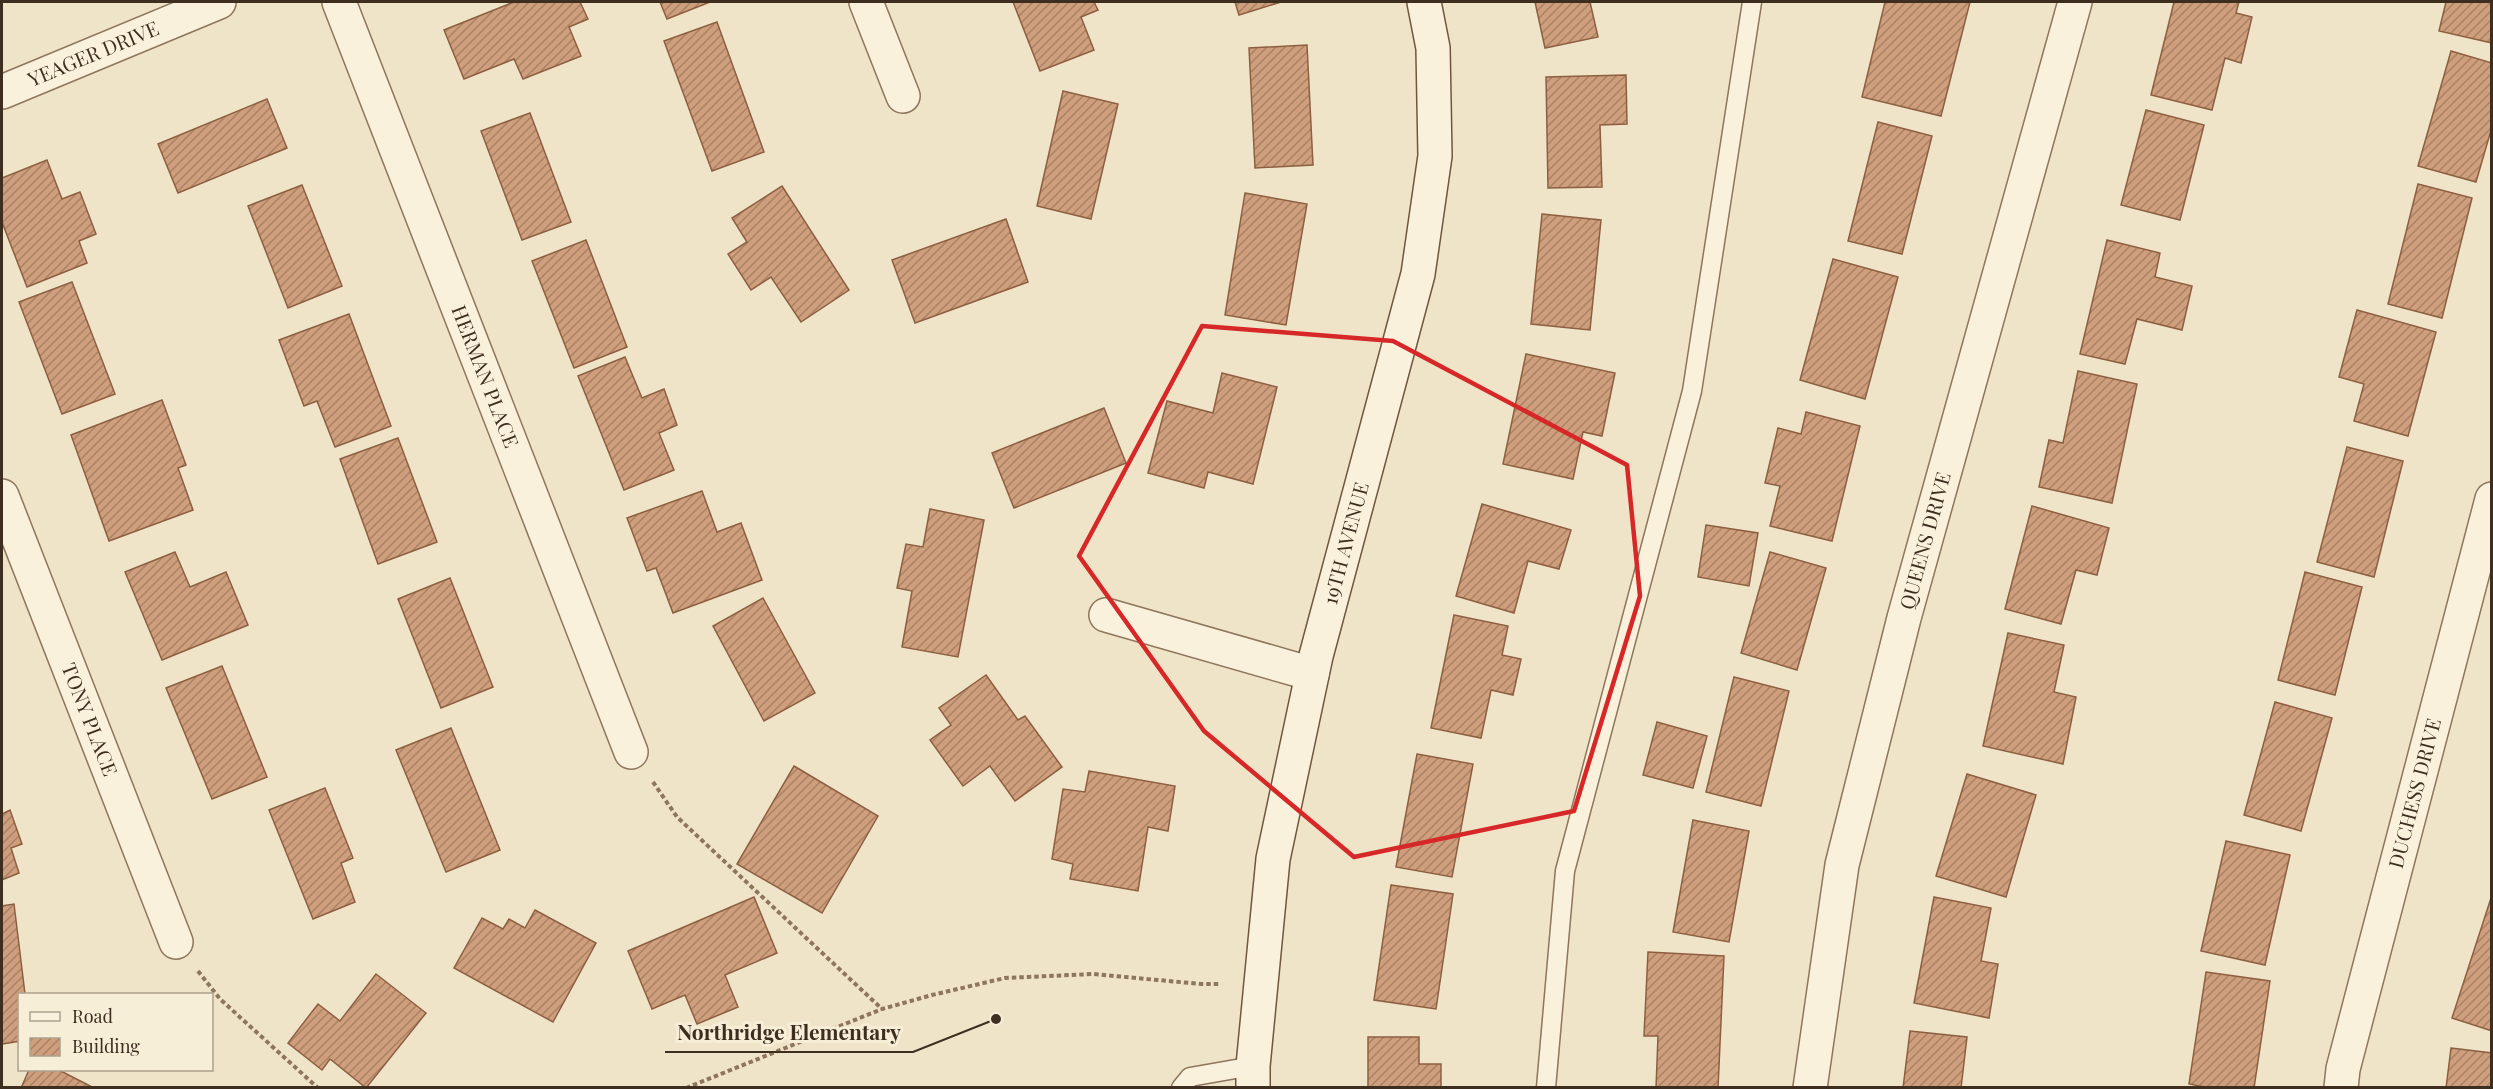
<svg xmlns="http://www.w3.org/2000/svg" width="2493" height="1089" font-family="'Playfair Display',serif">
  <style>
    .building { fill: url(#building-hatch); stroke: #8d5f41; stroke-width: 1.5 }
    .lines { fill: none; stroke-linecap: round; stroke-linejoin: round }
    .lane-casing { stroke: #8d765c; stroke-width: 21 }
    .street-casing { stroke: #8d765c; stroke-width: 36 }
    .secondary-casing { stroke: #6f573f; stroke-width: 36 }
    .path { stroke: #8d765c; stroke-width: 4; stroke-dasharray: 4.5 3; stroke-linecap: butt }
    .lane { stroke: #faf1dc; stroke-width: 18 }
    .street { stroke: #faf1dc; stroke-width: 33 }
    .secondary { stroke: #faf1dc; stroke-width: 33 }
    .marked { fill: none; stroke: #d62828; stroke-width: 4.5; stroke-linejoin: round }
    .labels { text-anchor: middle; stroke-width: 6; stroke-linejoin: round; paint-order: stroke }
    .street-label { font-size: 20px; fill: #3d2e20; stroke: #f7eed8 }
    .leader { fill: none; stroke: #3d2e20; stroke-width: 2 }
    .callout-dot { fill: #3d2e20; stroke: #f7eed8; stroke-width: 2 }
    .callout-label { font-size: 21px; text-anchor: middle; font-weight: bold; fill: #3d2e20; stroke: #f7eed8; stroke-width: 6; stroke-linejoin: round; paint-order: stroke }
  </style>
  <defs>
    <pattern id="building-hatch" width="6" height="6" patternUnits="userSpaceOnUse" patternTransform="scale(1.5)"><rect width="6" height="6" fill="#cf9f7d"/><path d="M-1 1l2-2M0 6l6-6M5 7l2-2" fill="none" stroke="#a98266"/></pattern>
  </defs>
  <rect width="100%" height="100%" fill="#f0e4c8"/>
  <g class="building">
    <polygon points="514,2 580,2 588,19 569,27 581,56 523,79 514,59 464,79 444,30"/>
    <polygon points="660,2 710,2 667,19"/>
    <polygon points="1013,2 1094,2 1098,10 1081,17 1094,50 1040,71"/>
    <polygon points="1235,2 1281,2 1239,15"/>
    <polygon points="1535,2 1590,2 1598,37 1545,48"/>
    <polygon points="1885,2 1970,2 1941,116 1862,97"/>
    <polygon points="2174,2 2239,2 2236,13 2252,17 2241,63 2225,58 2212,110 2151,95"/>
    <polygon points="2446,2 2492,2 2492,43 2439,31"/>
    <polygon points="717,22 764,152 712,171 664,41"/>
    <polygon points="1307,45 1313,165 1255,168 1249,48"/>
    <polygon points="2451,51 2492,63 2492,127 2476,182 2418,166"/>
    <polygon points="1626,75 1627,124 1600,125 1602,187 1548,188 1546,77"/>
    <polygon points="1063,91 1118,104 1091,219 1037,206"/>
    <polygon points="267,99 287,148 178,193 158,144"/>
    <polygon points="2146,110 2204,125 2180,220 2121,205"/>
    <polygon points="530,113 571,222 522,240 481,131"/>
    <polygon points="1878,122 1932,136 1902,254 1848,241"/>
    <polygon points="47,160 62,199 80,192 96,234 79,241 87,263 27,287 2,222 2,178"/>
    <polygon points="2418,184 2472,198 2442,318 2388,304"/>
    <polygon points="302,185 342,286 288,308 248,206"/>
    <polygon points="782,186 849,290 801,322 771,277 751,290 728,254 747,242 732,218"/>
    <polygon points="1245,193 1307,204 1286,325 1225,315"/>
    <polygon points="1542,214 1601,220 1590,330 1531,324"/>
    <polygon points="1006,219 1028,282 915,323 892,260"/>
    <polygon points="586,240 627,347 574,368 532,261"/>
    <polygon points="2107,240 2160,253 2155,277 2192,286 2182,330 2137,319 2125,364 2080,354"/>
    <polygon points="1833,259 1898,277 1865,399 1800,380"/>
    <polygon points="72,282 115,394 62,414 19,302"/>
    <polygon points="2357,310 2436,332 2408,436 2354,421 2364,384 2339,377"/>
    <polygon points="349,314 391,426 335,447 317,401 304,406 279,340"/>
    <polygon points="1526,354 1615,373 1602,436 1583,432 1573,479 1503,464"/>
    <polygon points="625,357 642,398 664,389 677,425 659,433 674,470 624,490 578,376"/>
    <polygon points="2078,371 2137,384 2112,503 2039,487 2049,440 2063,443"/>
    <polygon points="1222,373 1277,387 1253,484 1208,472 1204,488 1148,473 1167,401 1213,413"/>
    <polygon points="162,400 186,465 178,468 193,510 109,541 71,435"/>
    <polygon points="1104,408 1126,463 1014,508 992,453"/>
    <polygon points="1806,412 1860,426 1832,541 1770,526 1780,486 1765,483 1778,428 1801,434"/>
    <polygon points="398,438 437,542 378,564 340,459"/>
    <polygon points="2347,447 2403,461 2374,577 2317,562"/>
    <polygon points="702,491 717,532 741,523 762,580 673,613 656,568 647,571 627,518"/>
    <polygon points="1482,504 1571,530 1559,569 1528,561 1514,613 1456,596"/>
    <polygon points="2032,506 2109,528 2097,575 2076,570 2061,624 2005,609"/>
    <polygon points="930,509 984,520 958,657 902,647 912,591 897,588 906,544 923,547"/>
    <polygon points="1706,525 1758,533 1749,586 1698,577"/>
    <polygon points="175,552 190,587 226,572 248,625 162,660 125,572"/>
    <polygon points="1770,552 1826,568 1797,670 1741,653"/>
    <polygon points="2305,572 2362,587 2335,695 2278,680"/>
    <polygon points="450,578 493,687 441,708 398,599"/>
    <polygon points="763,598 815,693 764,721 713,626"/>
    <polygon points="1454,615 1508,626 1502,655 1521,659 1513,695 1491,690 1481,738 1431,728"/>
    <polygon points="2008,633 2064,645 2054,692 2076,697 2063,764 1983,746"/>
    <polygon points="222,666 267,777 212,799 166,688"/>
    <polygon points="986,675 1018,720 1025,716 1062,767 1015,801 990,766 963,786 930,740 951,725 939,708"/>
    <polygon points="1734,677 1789,691 1761,806 1706,792"/>
    <polygon points="2275,702 2332,718 2301,831 2244,815"/>
    <polygon points="1657,722 1707,736 1693,788 1643,775"/>
    <polygon points="451,728 500,850 446,872 396,750"/>
    <polygon points="1417,754 1473,764 1452,877 1396,867"/>
    <polygon points="794,766 878,816 822,913 737,864"/>
    <polygon points="1089,771 1175,786 1168,831 1148,827 1138,891 1070,879 1073,864 1052,859 1063,789 1085,792"/>
    <polygon points="1967,774 2036,795 2006,897 1936,876"/>
    <polygon points="325,788 353,858 341,863 355,902 313,919 269,810"/>
    <polygon points="10,810 22,844 11,848 19,873 2,880 2,814"/>
    <polygon points="1693,820 1749,831 1729,942 1673,932"/>
    <polygon points="2226,841 2290,855 2265,965 2201,951"/>
    <polygon points="1391,885 1453,894 1436,1009 1374,1000"/>
    <polygon points="754,897 777,953 725,975 738,1007 697,1024 685,995 652,1009 628,951"/>
    <polygon points="1934,897 1991,908 1981,961 1998,964 1989,1018 1914,1003"/>
    <polygon points="2491,898 2492,898 2492,1031 2452,1018"/>
    <polygon points="14,904 25,994 20,994 20,1041 2,1044 2,906"/>
    <polygon points="535,910 596,943 553,1022 454,968 482,918 503,929 509,919 525,928"/>
    <polygon points="1648,952 1724,956 1718,1088 1656,1088 1658,1036 1644,1036"/>
    <polygon points="2206,972 2270,981 2254,1088 2210,1088 2189,1084"/>
    <polygon points="376,974 426,1013 366,1088 330,1059 322,1070 288,1043 318,1004 340,1021"/>
    <polygon points="1910,1031 1967,1037 1961,1088 1903,1088"/>
    <polygon points="1368,1037 1419,1037 1419,1064 1441,1064 1441,1088 1368,1088"/>
    <polygon points="2451,1048 2492,1053 2492,1088 2446,1088"/>
    <polygon points="29,1070 59,1070 94,1088 21,1088"/>
  </g>
  <g class="lines">
    <defs>
      <g id="lane">
        <polyline points="1181,1088 1190,1077 1253,1066"/>
        <polyline points="1546,1088 1565,871 1692,391 1752,2"/>
      </g>
      <g id="street">
        <path id="s1" d="M 339,2 L 631,752"/>
        <polyline points="866,2 903,96"/>
        <path id="s2" d="M 2,92 L 219,2"/>
        <path id="s3" d="M 2,496 L 176,942"/>
        <polyline points="1106,615 1312,674"/>
        <path id="s4" d="M 1810,1088 L 1842,865 L 1904,618 L 2075,2"/>
        <path id="s5" d="M 2341,1088 L 2343,1069 L 2492,499"/>
      </g>
      <g id="secondary">
        <path id="s6" d="M 1253,1088 L 1253,1066 L 1273,859 L 1316,656 L 1418,274 L 1435,156 L 1433,48 L 1424,2"/>
      </g>
    </defs>
    <use href="#lane" class="lane-casing"/>
    <use href="#street" class="street-casing"/>
    <use href="#secondary" class="secondary-casing"/>
    <g class="path">
      <polyline points="653,782 677,817 882,1009"/>
      <polyline points="198,971 220,999 318,1088"/>
      <polyline points="686,1088 882,1009 932,995 1005,978 1093,974 1201,984 1221,984"/>
    </g>
    <use href="#lane" class="lane"/>
    <use href="#street" class="street"/>
    <use href="#secondary" class="secondary"/>
  </g>
  <path class="marked" d="M 1202,326 L 1393,341 L 1627,465 L 1640,596 L 1574,811 L 1354,857 L 1204,731 L 1079,556 Z"/>
  <g class="labels">
    <g class="street-label">
      <text dy="7" stroke="none"><textPath href="#s2" startOffset="99">YEAGER DRIVE</textPath></text>
      <text dy="7" stroke="none"><textPath href="#s1" startOffset="402">HERMAN PLACE</textPath></text>
      <text dy="7" stroke="none"><textPath href="#s4" startOffset="560">QUEENS DRIVE</textPath></text>
      <text dy="7" stroke="none"><textPath href="#s6" startOffset="554">19TH AVENUE</textPath></text>
      <text dy="7" stroke="none"><textPath href="#s3" startOffset="240">TONY PLACE</textPath></text>
      <text dy="7" stroke="none"><textPath href="#s5" startOffset="304">DUCHESS DRIVE</textPath></text>
    </g>
  </g>
  <path class="leader" d="M996 1019L913 1052H665"/>
  <circle class="callout-dot" cx="996" cy="1019" r="6"/>
  <g class="callout-label">
    <text x="789" y="1040">Northridge Elementary</text>
  </g>
  <rect width="2493" height="1089" fill="none" stroke="#3d2e20" stroke-width="6"/>
  <rect x="18" y="993" width="195" height="78" fill="#f7eed8" stroke="#ada18e" stroke-width="1.5"/>
  <rect x="30" y="1012" width="30" height="9" fill="#faf1dc" stroke="#ada18e" stroke-width="1.5"/>
  <text x="72" y="1023" font-size="18" fill="#3d2e20">Road</text>
  <rect x="30" y="1038" width="30" height="18" fill="url(#building-hatch)" stroke="#ada18e" stroke-width="1.5"/>
  <text x="72" y="1053" font-size="18" fill="#3d2e20">Building</text>
</svg>
